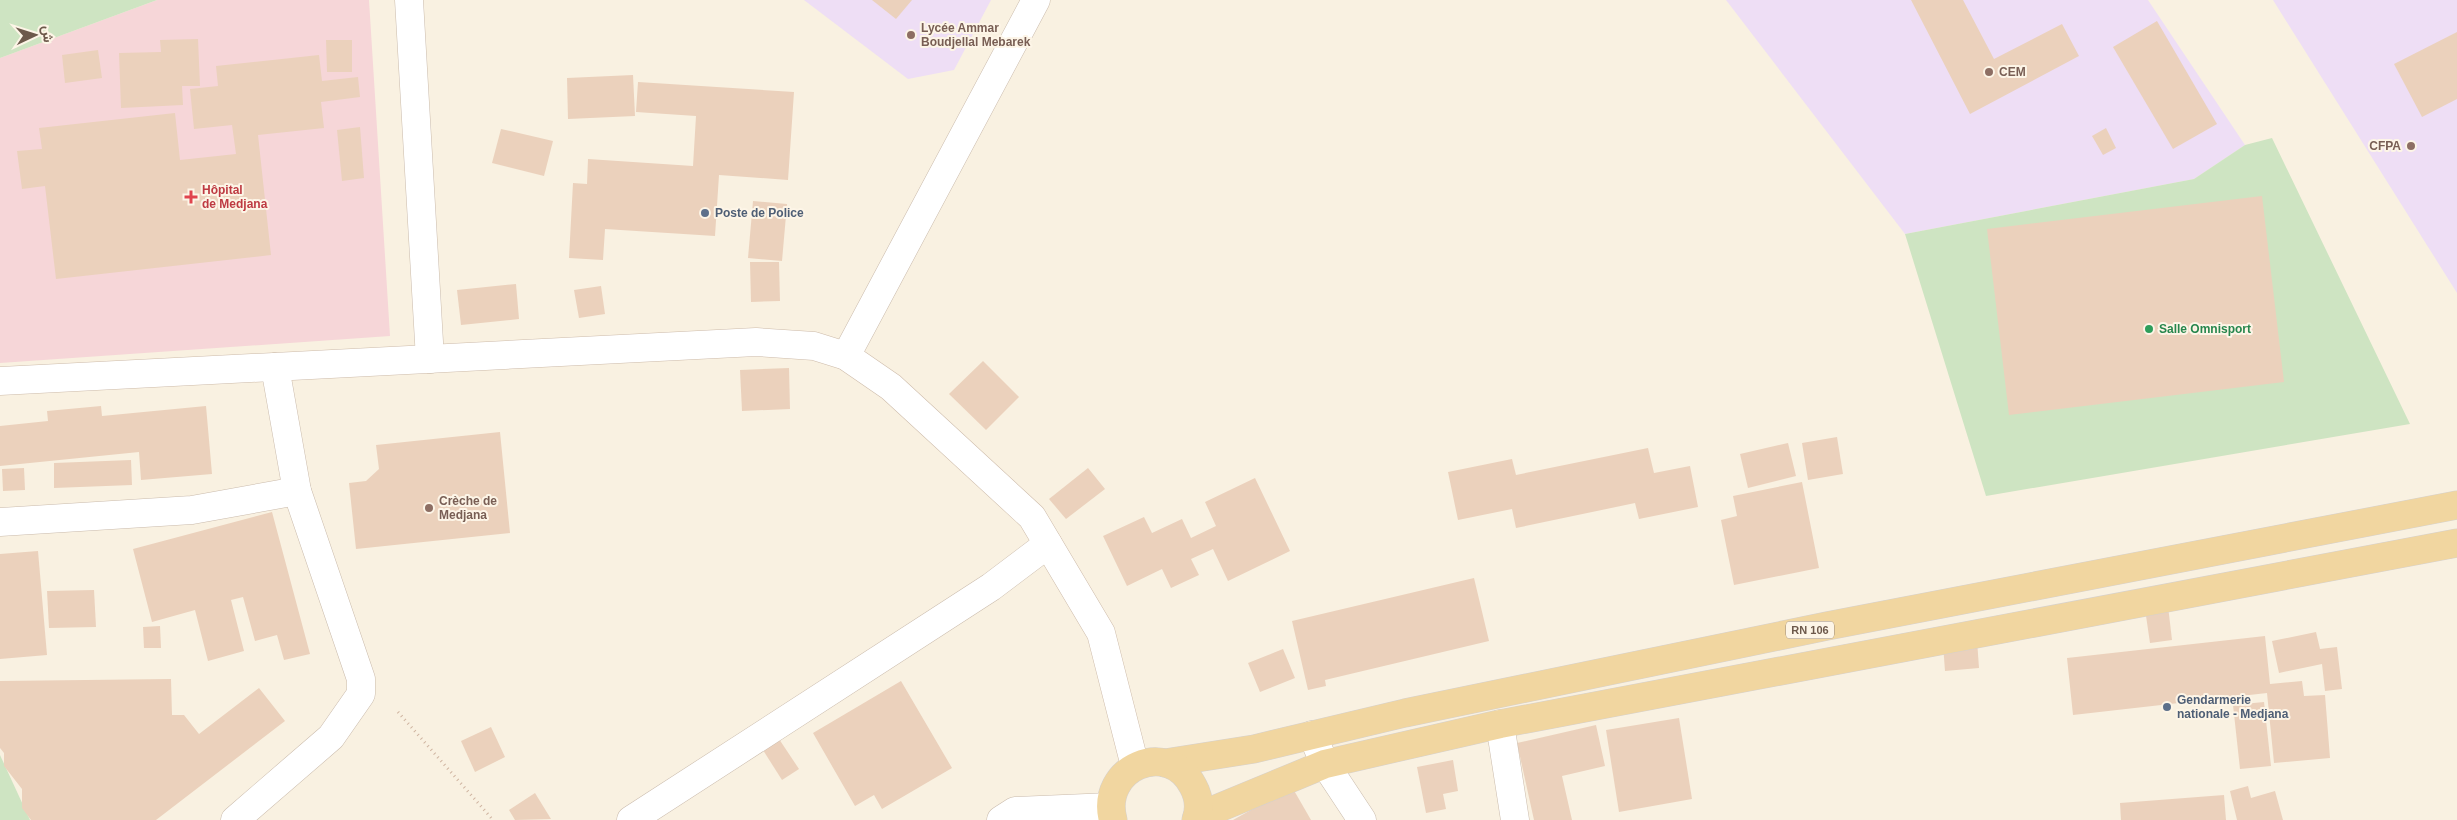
<svg xmlns="http://www.w3.org/2000/svg" width="2457" height="820" font-family="Helvetica,Vazirmatn,sans-serif">
  <style>
    .education { fill: #eedef5 }
    .medical { fill: #f6d6d8 }
    .green { fill: #cee4c2 }
    .building { fill: #ebd1bc }
    .lines { fill: none; stroke-linecap: round; stroke-linejoin: round }
    .minor-casing { stroke: #cabbac; stroke-width: 29 }
    .tertiary-casing { stroke: #cabbac; stroke-width: 29 }
    .secondary-casing { stroke: #cdbbaa; stroke-width: 29 }
    .primary-casing { stroke: #d6d1cd; stroke-width: 29 }
    .path { stroke: #cfb4a0; stroke-width: 3; stroke-dasharray: 1 4; stroke-linecap: butt }
    .minor { stroke: #fff; stroke-width: 28 }
    .tertiary { stroke: #fff; stroke-width: 28 }
    .secondary { stroke: #fff; stroke-width: 28 }
    .primary { stroke: #f1d6a0; stroke-width: 28 }
    .education-dot { fill: #8d6e63; stroke: #fdf5e7; stroke-width: 2 }
    .health-dot { fill: #e0444e; stroke: #fdf5e7; stroke-width: 2 }
    .service-dot { fill: #5c6f8a; stroke: #fdf5e7; stroke-width: 2 }
    .leisure-dot { fill: #2e9e5b; stroke: #fdf5e7; stroke-width: 2 }
    .labels { text-anchor: middle; stroke-width: 4; stroke-linejoin: round; paint-order: stroke }
    .shield { fill: #fdf5e7; stroke: #98887a; stroke-width: 1 }
    .shield-label { font-size: 11px; font-weight: bold; fill: #6d594b }
    .education-label { font-size: 12px; font-weight: bold; fill: #785e54; stroke: #fdf5e7; text-anchor: start }
    .health-label { font-size: 12px; font-weight: bold; fill: #be3a42; stroke: #fdf5e7; text-anchor: start }
    .service-label { font-size: 12px; font-weight: bold; fill: #4e5e75; stroke: #fdf5e7; text-anchor: start }
    .leisure-label { font-size: 12px; font-weight: bold; fill: #27864d; stroke: #fdf5e7; text-anchor: start }
  </style>
  <rect width="100%" height="100%" fill="#f9f1e1"/>
  <g class="education">
    <polygon points="804,0 991,0 954,70 908,79"/>
    <polygon points="1726,0 2148,0 2245,145 2194,179 1905,234"/>
    <polygon points="2273,0 2457,0 2457,293"/>
  </g>
  <polygon class="medical" points="157,0 369,0 390,336 0,363 0,58"/>
  <g class="green">
    <polygon points="0,0 157,0 0,58"/>
    <polygon points="2272,138 2410,424 1986,496 1905,234 2194,179 2245,145"/>
    <polygon points="0,755 30,820 0,820"/>
  </g>
  <g class="building">
    <polygon points="872,0 912,0 896,19"/>
    <polygon points="1911,0 1963,0 1994,59 2062,24 2079,56 1970,114"/>
    <polygon points="2157,21 2217,124 2173,149 2113,47"/>
    <polygon points="2457,32 2457,99 2422,117 2394,64"/>
    <polygon points="198,39 200,86 182,86 183,105 121,108 119,53 161,52 160,40"/>
    <polygon points="326,40 352,40 352,72 327,72"/>
    <polygon points="98,50 102,78 65,83 62,55"/>
    <polygon points="319,55 322,81 358,77 360,97 321,102 324,128 258,135 271,255 56,279 45,186 22,189 17,151 42,149 39,128 175,113 180,160 236,154 232,125 194,129 190,89 218,86 216,66"/>
    <polygon points="633,75 635,116 568,119 567,78"/>
    <polygon points="638,82 794,92 788,180 719,175 715,236 605,229 603,260 569,258 573,183 587,184 588,159 693,166 696,116 636,112"/>
    <polygon points="360,127 364,178 342,181 337,130"/>
    <polygon points="2106,128 2116,148 2103,155 2092,136"/>
    <polygon points="501,129 553,141 544,176 492,163"/>
    <polygon points="2262,196 2284,382 2009,415 1987,229"/>
    <polygon points="753,201 787,204 782,261 748,258"/>
    <polygon points="750,262 779,262 780,301 751,302"/>
    <polygon points="516,284 519,319 461,325 457,290"/>
    <polygon points="601,286 605,314 579,318 574,290"/>
    <polygon points="983,361 1019,397 986,430 949,394"/>
    <polygon points="789,368 790,409 742,411 740,370"/>
    <polygon points="101,406 102,416 206,406 212,474 141,480 139,452 0,466 0,426 48,421 47,411"/>
    <polygon points="500,432 510,533 356,549 349,483 366,481 379,469 376,445"/>
    <polygon points="1837,437 1843,474 1808,480 1802,443"/>
    <polygon points="1788,443 1796,476 1748,488 1740,454"/>
    <polygon points="1648,448 1654,473 1690,466 1698,507 1639,519 1635,503 1516,528 1512,509 1458,520 1448,472 1512,459 1516,475"/>
    <polygon points="131,460 132,485 54,488 54,463"/>
    <polygon points="24,468 25,490 3,491 2,469"/>
    <polygon points="1088,468 1105,489 1066,519 1049,499"/>
    <polygon points="1255,478 1290,551 1228,581 1213,549 1191,559 1199,575 1171,588 1162,569 1127,586 1103,536 1144,517 1152,533 1182,519 1191,538 1216,526 1205,502"/>
    <polygon points="1802,482 1819,568 1734,585 1721,520 1737,516 1733,496"/>
    <polygon points="272,512 310,654 284,660 277,635 255,641 243,597 231,600 244,651 208,661 195,610 152,622 133,549"/>
    <polygon points="38,551 47,655 0,659 0,554"/>
    <polygon points="1474,578 1489,641 1325,680 1326,686 1308,690 1292,621"/>
    <polygon points="94,590 96,627 49,628 47,591"/>
    <polygon points="2168,606 2172,640 2150,643 2145,609"/>
    <polygon points="160,626 161,648 144,648 143,627"/>
    <polygon points="2316,632 2320,649 2337,647 2342,689 2325,691 2322,664 2279,673 2272,641"/>
    <polygon points="2265,636 2270,684 2302,681 2304,696 2325,695 2330,758 2274,763 2267,693 2073,715 2067,658"/>
    <polygon points="1977,640 1979,668 1945,671 1943,644"/>
    <polygon points="1283,649 1295,678 1260,692 1248,663"/>
    <polygon points="171,679 172,715 184,715 199,734 259,688 285,721 156,820 31,820 22,808 22,789 4,766 4,753 0,748 0,681"/>
    <polygon points="901,681 952,768 882,809 874,795 855,806 813,733"/>
    <polygon points="2264,702 2271,766 2240,769 2233,705"/>
    <polygon points="1679,718 1692,799 1619,812 1606,730"/>
    <polygon points="1596,725 1605,766 1562,776 1572,820 1534,820 1517,743"/>
    <polygon points="491,727 505,757 475,772 461,741"/>
    <polygon points="777,736 799,769 782,780 761,747"/>
    <polygon points="1453,760 1458,791 1443,794 1446,809 1426,813 1417,767"/>
    <polygon points="2248,786 2251,798 2275,791 2283,820 2237,820 2230,791"/>
    <polygon points="1292,787 1311,820 1233,820"/>
    <polygon points="535,793 551,819 515,820 509,810"/>
    <polygon points="2224,795 2226,820 2121,820 2120,803"/>
  </g>
  <g class="lines">
    <defs>
      <g id="minor">
        <polyline points="409,0 430,359"/>
        <polyline points="0,522 192,510 297,491"/>
        <polyline points="1500,724 1515,820"/>
        <polyline points="1312,735 1325,764 1362,820"/>
        <polyline points="235,820 331,737 361,694 361,679 297,491 275,367"/>
        <polyline points="631,820 991,587 1048,544"/>
        <polyline points="1001,820 1015,811 1110,807"/>
      </g>
      <polyline id="tertiary" points="846,356 1036,0"/>
      <polyline id="secondary" points="0,381 756,342 814,346 846,356 891,387 1032,517 1101,633 1135,766"/>
      <g id="primary">
        <polyline points="1165,763 1254,749 1405,713 1827,626 2457,505"/>
        <polyline points="1197,817 1325,764 1500,724 2457,543"/>
        <path d="M 1113,820 C 1099,768 1168,738 1193,786 C 1199,797 1200,809 1196,820"/>
      </g>
    </defs>
    <use href="#minor" class="minor-casing"/>
    <use href="#tertiary" class="tertiary-casing"/>
    <use href="#secondary" class="secondary-casing"/>
    <use href="#primary" class="primary-casing"/>
    <polyline class="path" points="398,712 493,820"/>
    <use href="#minor" class="minor"/>
    <use href="#tertiary" class="tertiary"/>
    <use href="#secondary" class="secondary"/>
    <use href="#primary" class="primary"/>
  </g>
  <g class="education-dot">
    <circle cx="911" cy="35" r="5"/>
    <circle cx="1989" cy="72" r="5"/>
    <circle cx="2411" cy="146" r="5"/>
    <circle cx="429" cy="508" r="5"/>
  </g>
  <path class="health-dot" d="M188.5 189.5h5v5h5v5h-5v5h-5v-5h-5v-5h5z"/>
  <g class="service-dot">
    <circle cx="705" cy="213" r="5"/>
    <circle cx="2167" cy="707" r="5"/>
  </g>
  <circle class="leisure-dot" cx="2149" cy="329" r="5"/>
  <g class="labels">
    <rect class="shield" x="1786" y="621.5" width="48" height="17" rx="4"/>
    <g class="shield-label">
      <text x="1810" y="634">RN 106</text>
    </g>
    <g class="education-label">
      <text x="921" y="32">Lycée Ammar<tspan x="921" dy="14">Boudjellal Mebarek</tspan></text>
      <text x="1999" y="76">CEM</text>
      <text x="2401" y="150" text-anchor="end">CFPA</text>
      <text x="439" y="505">Crèche de<tspan x="439" dy="14">Medjana</tspan></text>
    </g>
    <g class="health-label">
      <text x="202" y="194">Hôpital<tspan x="202" dy="14">de Medjana</tspan></text>
    </g>
    <g class="service-label">
      <text x="715" y="217">Poste de Police</text>
      <text x="2177" y="704">Gendarmerie<tspan x="2177" dy="14">nationale - Medjana</tspan></text>
    </g>
    <g class="leisure-label">
      <text x="2159" y="333">Salle Omnisport</text>
    </g>
  </g>
  <g transform="translate(35 35) rotate(86)" stroke="#fdf5e7" stroke-width="4" paint-order="stroke">
  <path d="M0-4L9 19L0 12L-9 19Z" fill="#6d594b"/>
  <text y="-8" font-size="14" font-weight="bold" text-anchor="middle" fill="#6d594b">ش</text>
  </g>
</svg>
